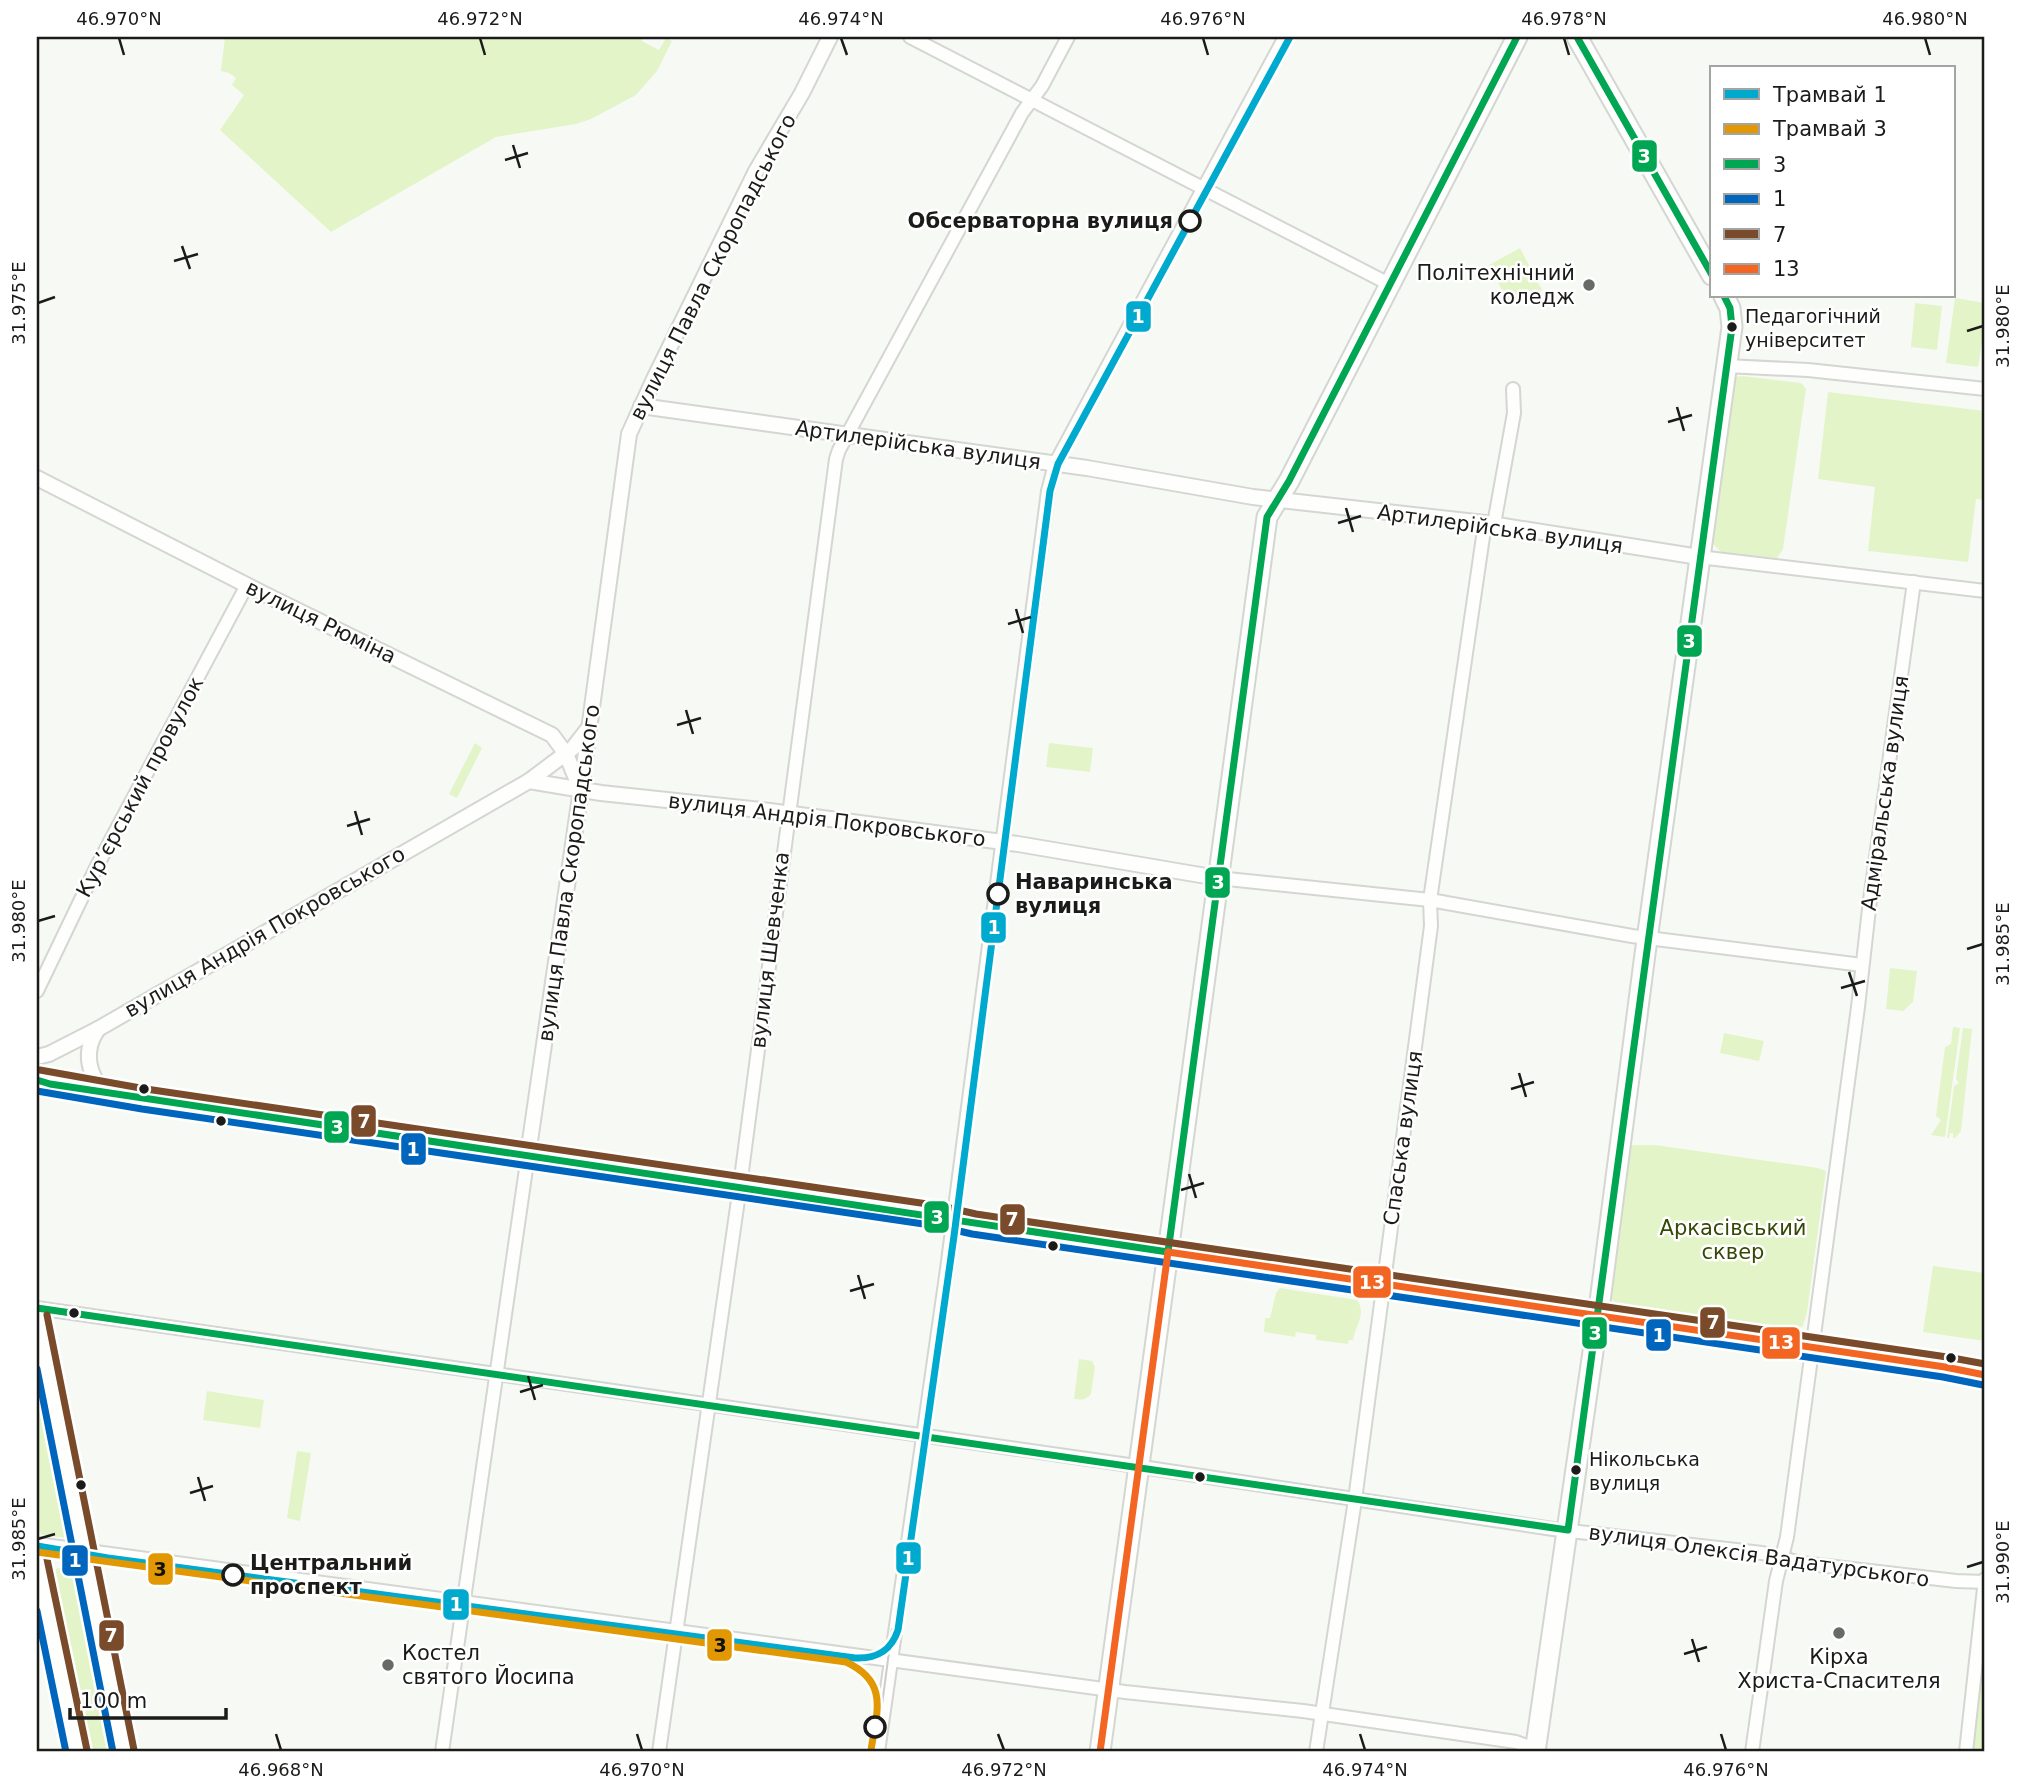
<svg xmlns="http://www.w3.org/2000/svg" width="2022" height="1789" font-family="'DejaVu Sans',sans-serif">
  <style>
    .green { fill: #e3f4c8 }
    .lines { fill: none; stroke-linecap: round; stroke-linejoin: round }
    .minor-casing { stroke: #d4d6d2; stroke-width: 16 }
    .tertiary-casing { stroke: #d4d6d2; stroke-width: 18 }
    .secondary-casing { stroke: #d4d6d2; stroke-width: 21 }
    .primary-casing { stroke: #d4d6d2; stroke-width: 23 }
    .trunk-casing { stroke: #d4d6d2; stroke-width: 23 }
    .minor { stroke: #fefefd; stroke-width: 12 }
    .tertiary { stroke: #fefefd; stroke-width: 14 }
    .secondary { stroke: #fefefd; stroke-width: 18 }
    .primary { stroke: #fefefd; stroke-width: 19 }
    .trunk { stroke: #fefefd; stroke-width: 19 }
    .tram { stroke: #cccccb; stroke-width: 2 }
    .bus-1-casing { stroke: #fff; stroke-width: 12 }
    .bus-2-casing { stroke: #fff; stroke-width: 12 }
    .bus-3-casing { stroke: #fff; stroke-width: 12 }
    .bus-4-casing { stroke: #fff; stroke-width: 12 }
    .bus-1 { stroke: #00a651; stroke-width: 7 }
    .bus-2 { stroke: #0065bd; stroke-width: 7 }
    .bus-3 { stroke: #7a4b2a; stroke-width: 7 }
    .bus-4 { stroke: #f26522; stroke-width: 7 }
    .tram-1-casing { stroke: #fff; stroke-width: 12 }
    .tram-2-casing { stroke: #fff; stroke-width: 12 }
    .tram-1 { stroke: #00a9ce; stroke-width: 7 }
    .tram-2 { stroke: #e19802; stroke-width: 7 }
    .ticks { fill: none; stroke: #1b1c19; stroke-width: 2.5 }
    .stop-dot { fill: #fff; stroke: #1b1c19; stroke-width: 3.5 }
    .poi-dot { fill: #686a66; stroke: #fff; stroke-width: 2.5 }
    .bus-dot { fill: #1b1c19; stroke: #fff; stroke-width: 2.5 }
    .labels { text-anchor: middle; stroke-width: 5; stroke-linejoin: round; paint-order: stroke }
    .bus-label { font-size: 19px; fill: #1b1c19; stroke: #fff; text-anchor: start }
    .stop-label { font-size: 21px; font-weight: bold; fill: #1b1c19; stroke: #fff; text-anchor: start }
    .street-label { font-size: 21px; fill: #1b1c19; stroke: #fff }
    .poi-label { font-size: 21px; fill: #1b1c19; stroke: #fff; text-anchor: end }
    .park-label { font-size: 21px; fill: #354904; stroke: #fff }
    .line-badge { stroke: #fff; stroke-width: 2.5 }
    .badge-label { font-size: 19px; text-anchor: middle; font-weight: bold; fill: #fff }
    .pale-badge-label { font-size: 19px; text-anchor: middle; font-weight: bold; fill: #111 }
    .neatline { fill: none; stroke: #1b1c19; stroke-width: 2.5 }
    .ticks-label { font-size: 18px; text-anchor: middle; fill: #1b1c19 }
  </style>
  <rect width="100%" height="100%" fill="#f7faf4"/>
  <g class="green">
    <polygon points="225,37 643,37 642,41 659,50 666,38 672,41 657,71 636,95 591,119 576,124 496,137 331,232 220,130 244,95 232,85 236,78 229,73 221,71"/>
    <polygon points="1520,248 1542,290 1510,306 1489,265"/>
    <polygon points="1955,298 1985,303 1985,320 1978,367 1946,363"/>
    <polygon points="1915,303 1942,306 1937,350 1911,347"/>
    <polygon points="1742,376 1801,383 1806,389 1783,549 1777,558 1721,552 1712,543 1710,535 1732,384 1736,377"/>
    <polygon points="1828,392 1985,411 1985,500 1976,499 1968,562 1868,551 1875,487 1818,479"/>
    <polygon points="475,743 482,748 457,798 449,794"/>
    <polygon points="1049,743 1093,748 1090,772 1046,767"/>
    <polygon points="1890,968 1917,971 1913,1002 1903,1011 1886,1009"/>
    <polygon points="1953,1027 1960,1028 1945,1137 1931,1135 1941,1120 1936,1116 1945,1047 1951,1044"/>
    <polygon points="1963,1028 1972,1029 1961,1131 1955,1138 1953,1138 1953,1133 1950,1133 1949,1138 1947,1138 1954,1086 1959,1083 1956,1079"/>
    <polygon points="1724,1033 1764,1041 1759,1061 1720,1053"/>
    <polygon points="1632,1145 1655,1145 1818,1168 1826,1171 1807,1312 1803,1326 1790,1333 1622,1308 1611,1299 1609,1293 1629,1147"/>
    <polygon points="1933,1266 1985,1273 1985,1341 1923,1332"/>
    <path d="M 1280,1288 L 1357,1300 C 1367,1314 1355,1326 1353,1340 L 1349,1340 L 1348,1344 L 1316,1340 L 1316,1335 L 1296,1332 L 1295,1337 L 1264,1332 L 1265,1318 L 1270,1318 L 1276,1293 Z"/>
    <polygon points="37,1352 73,1532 68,1538 42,1535 37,1529"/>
    <path d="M 1079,1359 L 1092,1361 L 1095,1367 L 1091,1394 C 1086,1400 1081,1400 1074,1399 Z"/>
    <polygon points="207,1391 264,1400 260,1428 203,1420"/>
    <polygon points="297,1451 311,1453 300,1521 287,1518"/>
    <polygon points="58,1568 74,1571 78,1576 115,1752 87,1752 52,1579 52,1573"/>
    <polygon points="1985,1641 1985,1752 1973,1752"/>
  </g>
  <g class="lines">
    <defs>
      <g id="minor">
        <polyline points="910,37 1389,284"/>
        <polyline points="1726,366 1808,370 1985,389"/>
        <polyline points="1494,524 1514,413 1513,389"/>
        <polyline points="1699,557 1985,591"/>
        <polyline points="1218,878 1430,900 1632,936 1862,965"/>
        <polyline points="37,991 97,866 247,585"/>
        <polyline points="37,1308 1122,1464 1553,1529 1762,1553 1801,1563 1956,1581 1985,1582"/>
        <polyline points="37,1544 1125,1692 1303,1711 1516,1742 1540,1751"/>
        <polyline points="442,1752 528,1155"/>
        <polyline points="659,1752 740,1186 836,459 839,450 1022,113 1042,86 1068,37"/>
        <polyline points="878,1752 947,1269 1048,491 1055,464 1285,37"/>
        <polyline points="1316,1752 1355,1500 1431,926 1430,900 1485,523"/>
        <polyline points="1752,1752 1776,1581 1787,1537 1858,1007 1870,900 1914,582"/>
        <polyline points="1966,1752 1985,1579"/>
      </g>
      <g id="tertiary">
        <polyline points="641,406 1087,468 1253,497 1485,523 1699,557"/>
        <polyline points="37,478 264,594 552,735 566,754 580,788"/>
        <polyline points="529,781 601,793 770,811 1018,844 1218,878"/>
        <path d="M 98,1029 C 83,1050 87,1075 106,1093"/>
        <polyline points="37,1057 49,1054 98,1029 529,781 573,748 587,730"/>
        <polyline points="528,1155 581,789 629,434 654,379 756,171 802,93 830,37"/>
      </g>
      <g id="secondary">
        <polyline points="37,1080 50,1084 939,1216 974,1224 1168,1252"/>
        <polyline points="37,1317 124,1752"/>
        <polyline points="37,1561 77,1752"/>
      </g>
      <g id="primary">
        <polyline points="1100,1752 1168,1252"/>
        <polyline points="1535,1752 1598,1317"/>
      </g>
      <g id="trunk">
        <polyline points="1517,37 1289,481 1267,517 1168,1252 1945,1367 1985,1375"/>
        <polyline points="1577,37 1712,275"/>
        <polyline points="1598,1317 1645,954 1732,327 1730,308 1724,296"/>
      </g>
    </defs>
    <use href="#minor" class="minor-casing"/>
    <use href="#tertiary" class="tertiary-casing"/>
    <use href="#secondary" class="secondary-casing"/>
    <use href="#primary" class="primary-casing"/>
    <use href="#trunk" class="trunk-casing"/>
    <use href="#minor" class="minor"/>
    <use href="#tertiary" class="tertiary"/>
    <use href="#secondary" class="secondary"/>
    <use href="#primary" class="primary"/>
    <use href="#trunk" class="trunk"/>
    <polyline class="tram" points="882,1705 892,1629"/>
    <defs>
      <g id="bus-1">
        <polyline points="1577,37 1712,275"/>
        <polyline points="37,1080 50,1084 1168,1252 1267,517 1289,481 1517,37"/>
        <polyline points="37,1308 1568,1530 1732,327 1730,308 1724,296"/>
      </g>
      <g id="bus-2">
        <polyline points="37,1091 142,1109 937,1226 972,1234 1943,1377 1983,1385"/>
        <polyline points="37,1369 113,1752"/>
        <polyline points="37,1611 66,1752"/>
      </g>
      <g id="bus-3">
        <polyline points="40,1070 146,1089 941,1206 976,1214 1947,1357 1985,1364"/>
        <polyline points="47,1315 134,1750"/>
        <polyline points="47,1559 87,1750"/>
      </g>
      <g id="bus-4">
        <polyline points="1168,1252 1945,1367 1985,1375"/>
        <polyline points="1100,1752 1168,1252"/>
      </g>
    </defs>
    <use href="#bus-1" class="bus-1-casing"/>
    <use href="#bus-2" class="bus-2-casing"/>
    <use href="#bus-3" class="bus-3-casing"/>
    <use href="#bus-4" class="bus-4-casing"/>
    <use href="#bus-1" class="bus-1"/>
    <use href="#bus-2" class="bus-2"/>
    <use href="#bus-3" class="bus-3"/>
    <use href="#bus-4" class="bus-4"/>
    <defs>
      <path id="tram-1" d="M 37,1546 L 108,1558 L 855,1658 C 877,1659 891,1651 898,1630 L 954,1236 L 1050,491 L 1058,464 L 1290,37"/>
      <path id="tram-2" d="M 37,1552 L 846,1662 C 889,1682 877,1711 871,1750"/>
    </defs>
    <use href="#tram-1" class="tram-1-casing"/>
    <use href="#tram-2" class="tram-2-casing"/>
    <use href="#tram-1" class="tram-1"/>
    <use href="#tram-2" class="tram-2"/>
  </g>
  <path class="ticks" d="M 119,38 L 124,55M 480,38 L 485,55M 841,38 L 847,55M 1203,38 L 1208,55M 1564,38 L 1569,55M 1925,38 L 1930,55M 513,145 L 520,168M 505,160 L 528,153M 182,246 L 190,269M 174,261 L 198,254M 38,303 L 55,297M 1967,331 L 1983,326M 1677,407 L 1684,431M 1668,422 L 1692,415M 1346,508 L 1353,532M 1338,523 L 1361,516M 1016,609 L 1023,633M 1008,624 L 1031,617M 686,710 L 693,734M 677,725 L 701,718M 355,811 L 362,835M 347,826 L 370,819M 38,921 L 55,916M 1967,949 L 1983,944M 1849,972 L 1857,996M 1841,988 L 1865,981M 1519,1073 L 1526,1097M 1511,1089 L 1534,1082M 1189,1174 L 1196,1198M 1181,1190 L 1204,1183M 858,1275 L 865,1299M 850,1291 L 874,1284M 528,1376 L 535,1400M 520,1392 L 543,1385M 198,1477 L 205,1501M 190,1493 L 213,1486M 38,1539 L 55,1534M 1967,1567 L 1983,1562M 1692,1639 L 1699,1662M 1684,1654 L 1707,1647M 276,1734 L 281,1750M 637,1734 L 642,1750M 998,1734 L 1004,1750M 1360,1734 L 1365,1750M 1721,1734 L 1726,1750"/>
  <g class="stop-dot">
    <circle cx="1190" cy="221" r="10"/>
    <circle cx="998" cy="894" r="10"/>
    <circle cx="233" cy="1575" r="10"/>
    <circle cx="875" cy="1727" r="10"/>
  </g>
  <g class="poi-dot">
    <circle cx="1589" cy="285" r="7"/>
    <circle cx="1839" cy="1633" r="7"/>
    <circle cx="388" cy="1665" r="7"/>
  </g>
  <g class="bus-dot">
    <circle cx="1732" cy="327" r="6"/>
    <circle cx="144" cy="1089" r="6"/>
    <circle cx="221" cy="1121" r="6"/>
    <circle cx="1053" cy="1246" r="6"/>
    <circle cx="74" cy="1313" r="6"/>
    <circle cx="1951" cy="1358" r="6"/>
    <circle cx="1576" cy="1470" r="6"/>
    <circle cx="1200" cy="1477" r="6"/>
    <circle cx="81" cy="1485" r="6"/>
  </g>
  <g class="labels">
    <g class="bus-label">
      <text x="1745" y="323">Педагогічний<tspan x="1745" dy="24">університет</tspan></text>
      <text x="1589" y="1466">Нікольська<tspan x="1589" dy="24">вулиця</tspan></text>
    </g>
    <g class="stop-label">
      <text x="1173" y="228" text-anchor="end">Обсерваторна вулиця</text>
      <text x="1015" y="889">Наваринська<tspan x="1015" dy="24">вулиця</tspan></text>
      <text x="250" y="1570">Центральний<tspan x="250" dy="24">проспект</tspan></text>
    </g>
    <g class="street-label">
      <text transform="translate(713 267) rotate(-63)" y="7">вулиця Павла Скоропадського</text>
      <text transform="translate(918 445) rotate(8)" y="7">Артилерійська вулиця</text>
      <text transform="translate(1500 529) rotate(8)" y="7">Артилерійська вулиця</text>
      <text transform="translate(321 622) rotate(26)" y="7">вулиця Рюміна</text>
      <text transform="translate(140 787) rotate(-62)" y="7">Курʼєрський провулок</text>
      <text transform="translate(1885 793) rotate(-82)" y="7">Адміральська вулиця</text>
      <text transform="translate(827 820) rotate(7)" y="7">вулиця Андрія Покровського</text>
      <text transform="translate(569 873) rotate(-82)" y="7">вулиця Павла Скоропадського</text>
      <text transform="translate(265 932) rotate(-30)" y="7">вулиця Андрія Покровського</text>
      <text transform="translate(770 950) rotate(-83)" y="7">вулиця Шевченка</text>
      <text transform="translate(1403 1138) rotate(-82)" y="7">Спаська вулиця</text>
      <text transform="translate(1759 1556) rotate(8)" y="7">вулиця Олексія Вадатурського</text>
    </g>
    <g class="poi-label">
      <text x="1575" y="280">Політехнічний<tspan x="1575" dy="24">коледж</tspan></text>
      <text x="402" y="1660" text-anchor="start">Костел<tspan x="402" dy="24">святого Йосипа</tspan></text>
      <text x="1839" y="1664" text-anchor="middle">Кірха<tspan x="1839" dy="24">Христа-Спасителя</tspan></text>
    </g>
    <g class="park-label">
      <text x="1733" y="1235">Аркасівський<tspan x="1733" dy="24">сквер</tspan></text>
    </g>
  </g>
  <g class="line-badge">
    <rect x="1631" y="139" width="27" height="34" rx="7" fill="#00a651"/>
    <rect x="1125" y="300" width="27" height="33" rx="7" fill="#00a9ce"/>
    <rect x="1676" y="624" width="27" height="34" rx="7" fill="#00a651"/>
    <rect x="1204" y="866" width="27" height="33" rx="7" fill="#00a651"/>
    <rect x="980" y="911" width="27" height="33" rx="7" fill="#00a9ce"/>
    <rect x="350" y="1104" width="27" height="34" rx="7" fill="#7a4b2a"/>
    <rect x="323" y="1110" width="27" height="34" rx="7" fill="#00a651"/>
    <rect x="400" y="1132" width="27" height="34" rx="7" fill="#0065bd"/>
    <rect x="923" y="1200" width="27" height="34" rx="7" fill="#00a651"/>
    <rect x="999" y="1203" width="27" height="33" rx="7" fill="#7a4b2a"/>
    <rect x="1352" y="1265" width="40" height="34" rx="7" fill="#f26522"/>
    <rect x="1699" y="1306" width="27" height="33" rx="7" fill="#7a4b2a"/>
    <rect x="1581" y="1316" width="27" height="34" rx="7" fill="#00a651"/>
    <rect x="1645" y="1318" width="27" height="34" rx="7" fill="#0065bd"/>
    <rect x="1761" y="1326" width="40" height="34" rx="7" fill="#f26522"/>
    <rect x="895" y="1541" width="27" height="34" rx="7" fill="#00a9ce"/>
    <rect x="61" y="1544" width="28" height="33" rx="7" fill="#0065bd"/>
    <rect x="147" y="1552" width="27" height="34" rx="7" fill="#e19802"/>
    <rect x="442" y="1588" width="28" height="33" rx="7" fill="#00a9ce"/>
    <rect x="98" y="1619" width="27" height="33" rx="7" fill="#7a4b2a"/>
    <rect x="706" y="1628" width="27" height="34" rx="7" fill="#e19802"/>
  </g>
  <g class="badge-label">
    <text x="1644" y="163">3</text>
    <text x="1138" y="323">1</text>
    <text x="1689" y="648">3</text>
    <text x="1218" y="889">3</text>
    <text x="994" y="934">1</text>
    <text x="364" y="1128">7</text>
    <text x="337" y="1134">3</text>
    <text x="413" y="1156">1</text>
    <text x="937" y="1224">3</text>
    <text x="1012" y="1226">7</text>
    <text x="1372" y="1289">13</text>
    <text x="1713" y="1329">7</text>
    <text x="1595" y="1340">3</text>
    <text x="1659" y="1342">1</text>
    <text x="1781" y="1349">13</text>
    <text x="908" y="1565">1</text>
    <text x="75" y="1567">1</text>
    <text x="456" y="1611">1</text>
    <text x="111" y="1642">7</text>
  </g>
  <g class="pale-badge-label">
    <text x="160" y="1576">3</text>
    <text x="720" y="1652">3</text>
  </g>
  <rect width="2022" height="1789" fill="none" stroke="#ffffff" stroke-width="77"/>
  <rect x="1710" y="66" width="245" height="231" fill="#ffffff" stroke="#a4a4a3" stroke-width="2"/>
  <rect x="1724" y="89" width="35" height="10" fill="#00a9ce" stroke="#a4a4a3" stroke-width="2"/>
  <text x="1773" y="102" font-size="21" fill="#1b1c19">Трамвай 1</text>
  <rect x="1724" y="124" width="35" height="10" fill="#e19802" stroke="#a4a4a3" stroke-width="2"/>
  <text x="1773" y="136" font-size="21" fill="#1b1c19">Трамвай 3</text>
  <rect x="1724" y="159" width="35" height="10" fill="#00a651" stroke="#a4a4a3" stroke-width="2"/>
  <text x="1773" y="172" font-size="21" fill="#1b1c19">3</text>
  <rect x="1724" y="194" width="35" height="10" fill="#0065bd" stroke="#a4a4a3" stroke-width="2"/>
  <text x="1773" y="206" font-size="21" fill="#1b1c19">1</text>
  <rect x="1724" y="229" width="35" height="10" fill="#7a4b2a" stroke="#a4a4a3" stroke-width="2"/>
  <text x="1773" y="242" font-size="21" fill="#1b1c19">7</text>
  <rect x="1724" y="264" width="35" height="10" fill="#f26522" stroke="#a4a4a3" stroke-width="2"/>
  <text x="1773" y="276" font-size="21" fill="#1b1c19">13</text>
  <path d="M70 1708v10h156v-10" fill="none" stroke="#1b1c19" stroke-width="3.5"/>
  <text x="80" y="1708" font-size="21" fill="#1b1c19" stroke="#ffffff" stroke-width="5" paint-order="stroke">100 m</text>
  <rect x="38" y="38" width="1945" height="1712" class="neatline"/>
  <g class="ticks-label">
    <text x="119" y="25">46.970°N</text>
    <text x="480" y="25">46.972°N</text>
    <text x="841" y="25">46.974°N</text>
    <text x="1203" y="25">46.976°N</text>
    <text x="1564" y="25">46.978°N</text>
    <text x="1925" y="25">46.980°N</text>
    <text transform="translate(19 303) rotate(-90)" y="6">31.975°E</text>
    <text transform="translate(2003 326) rotate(-90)" y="6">31.980°E</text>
    <text transform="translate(19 921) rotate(-90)" y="6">31.980°E</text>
    <text transform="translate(2003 944) rotate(-90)" y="6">31.985°E</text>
    <text transform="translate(19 1539) rotate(-90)" y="6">31.985°E</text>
    <text transform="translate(2003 1562) rotate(-90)" y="6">31.990°E</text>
    <text x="281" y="1776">46.968°N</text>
    <text x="642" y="1776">46.970°N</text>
    <text x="1004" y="1776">46.972°N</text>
    <text x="1365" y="1776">46.974°N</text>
    <text x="1726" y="1776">46.976°N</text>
  </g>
</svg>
